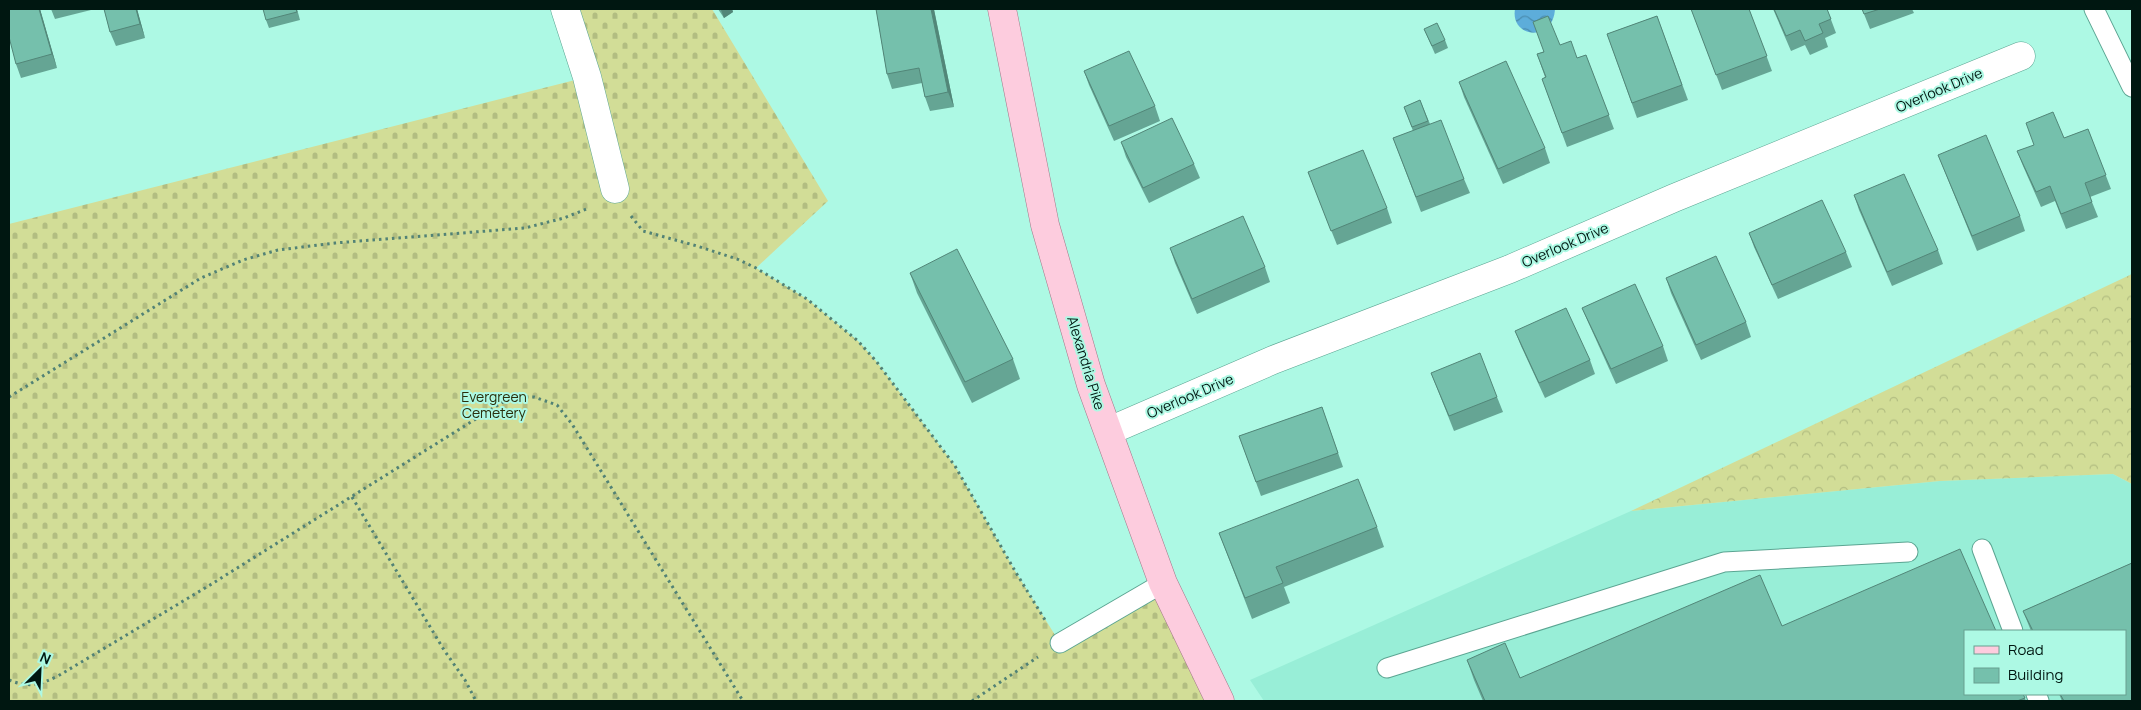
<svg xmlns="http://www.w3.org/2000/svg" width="2141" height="710" font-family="Manrope,sans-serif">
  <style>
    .built { fill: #98eed7; fill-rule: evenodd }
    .forest { fill: url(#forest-crowns) }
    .cemetery { fill: url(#cemetery-stones) }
    .water { fill: url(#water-waves) }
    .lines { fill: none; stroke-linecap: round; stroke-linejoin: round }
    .lane-casing { stroke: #5ba592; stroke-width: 21 }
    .street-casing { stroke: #5ba592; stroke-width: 29 }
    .primary-casing { stroke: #a37788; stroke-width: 29 }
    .path { stroke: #528275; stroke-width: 3; stroke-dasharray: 2.5 4; stroke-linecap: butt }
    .lane { stroke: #fff; stroke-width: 19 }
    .street { stroke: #fff; stroke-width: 28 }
    .primary { stroke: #fdccde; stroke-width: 28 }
    .wall { fill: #65a594 }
    .shaded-wall { fill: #528678 }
    .building { fill: #75c0ac; stroke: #528678 }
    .labels { text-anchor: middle; stroke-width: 4; stroke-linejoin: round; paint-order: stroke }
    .street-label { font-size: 14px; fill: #001711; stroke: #adf9e4 }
    .park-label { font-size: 14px; fill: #2b2f0c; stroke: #adf9e4 }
  </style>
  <defs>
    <pattern id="forest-crowns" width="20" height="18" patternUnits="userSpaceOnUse" patternTransform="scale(1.25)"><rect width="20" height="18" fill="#d2dd97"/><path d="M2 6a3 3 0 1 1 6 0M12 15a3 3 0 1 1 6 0" fill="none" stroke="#b2bd81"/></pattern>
    <pattern id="cemetery-stones" width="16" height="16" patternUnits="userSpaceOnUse" patternTransform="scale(1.25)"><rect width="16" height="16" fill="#d2dd97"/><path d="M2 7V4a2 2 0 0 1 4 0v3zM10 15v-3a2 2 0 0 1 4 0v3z" fill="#b2bd81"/></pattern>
    <pattern id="water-waves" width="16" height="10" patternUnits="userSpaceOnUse" patternTransform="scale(1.25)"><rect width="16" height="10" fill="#5dadda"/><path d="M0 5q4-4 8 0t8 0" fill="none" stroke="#4a8caf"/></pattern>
  </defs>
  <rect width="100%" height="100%" fill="#adf9e4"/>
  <path class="built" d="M 2113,474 L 2132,484 L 2132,701 L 1264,701 L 1250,680 L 1631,511 L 1940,481 ZM 1965,631 L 2125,631 L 2125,694 L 1965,694 Z"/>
  <polygon class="forest" points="2132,274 2132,484 2113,474 1940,481 1631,511"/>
  <polygon class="cemetery" points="565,9 712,9 828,201 756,268 807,299 858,341 876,361 955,466 1015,571 1060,643 1163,583 1220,701 9,701 9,224 587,77"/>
  <path class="water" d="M 1515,9 L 1555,9 C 1553,43 1510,38 1515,9 Z"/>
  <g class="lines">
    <defs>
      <g id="lane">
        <polyline points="2094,9 2132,87"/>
        <polyline points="1982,549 2013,631"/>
        <polyline points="1060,643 1163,583"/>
        <polyline points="1387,668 1724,562 1908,552"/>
        <polyline points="2036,694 2039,701"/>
      </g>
      <g id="street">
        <polyline points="565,9 587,77 615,189"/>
        <polyline points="1109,431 1273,360 1510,269 1674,198 2021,56"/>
      </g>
      <polyline id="primary" points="1002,9 1045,225 1091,385 1163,583 1220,701"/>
    </defs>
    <use href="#lane" class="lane-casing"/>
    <use href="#street" class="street-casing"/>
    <use href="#primary" class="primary-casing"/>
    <g class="path">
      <polyline points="631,216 643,231 697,246 737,259 756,268 807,299 858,341 876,361 955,466 1015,571 1045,620"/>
      <polyline points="9,397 201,278 243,260 278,250 335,243 525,228 564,218 589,208"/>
      <polyline points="352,497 444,650 465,680 476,701"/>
      <path d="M 9,680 C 29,688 39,685 58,676 L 210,585 L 511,397 L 534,397 L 557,405 L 572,424 L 743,701"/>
      <polyline points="972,701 1038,657"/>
    </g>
    <use href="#lane" class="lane"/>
    <use href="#street" class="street"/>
    <use href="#primary" class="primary"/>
  </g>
  <g class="wall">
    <polygon points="40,9 57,68 21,78 16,64"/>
    <polygon points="51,9 95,9 55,19"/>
    <polygon points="104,9 137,9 145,38 116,46 110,32"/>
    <polygon points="297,9 300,20 269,28 266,20"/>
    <polygon points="718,9 732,9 733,12 724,18"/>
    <polygon points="876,9 934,9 954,107 930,111 925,97 922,83 892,89 887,74"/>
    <polygon points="1691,9 1749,9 1772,71 1722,90"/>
    <polygon points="1773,9 1827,9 1836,33 1825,38 1828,47 1810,55 1805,45 1791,51"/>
    <polygon points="1862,9 1912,9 1914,13 1870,29"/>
    <polygon points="1657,16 1688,100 1637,118 1607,34"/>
    <polygon points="1424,29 1445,40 1448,48 1435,54"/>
    <polygon points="1560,45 1577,58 1586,55 1614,129 1567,147 1542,79 1545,77 1537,54"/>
    <polygon points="1084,71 1155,106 1160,121 1114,141 1089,85"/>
    <polygon points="1459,82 1545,148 1550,163 1503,184 1464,97"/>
    <polygon points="1420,100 1430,124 1464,179 1470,193 1421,212 1393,138 1413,131 1404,107"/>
    <polygon points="2088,129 2111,189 2090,197 2098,217 2066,229 2055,201 2041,207 2023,166 2017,151 2064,138"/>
    <polygon points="1121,142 1194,164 1200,178 1149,203 1126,157"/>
    <polygon points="1938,155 2020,216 2025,231 1977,251"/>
    <polygon points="1308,172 1387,208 1392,223 1337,245"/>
    <polygon points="1854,195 1938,250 1943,264 1892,286 1859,210"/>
    <polygon points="1749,233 1846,252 1852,267 1778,299 1754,247"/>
    <polygon points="1170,248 1265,267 1270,282 1197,314 1175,263"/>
    <polygon points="910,273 1013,359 1020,379 972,403 917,293"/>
    <polygon points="1666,278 1746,322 1751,337 1701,360 1671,293"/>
    <polygon points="1582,308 1663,346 1668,361 1616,384 1588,322"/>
    <polygon points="1515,331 1590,360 1595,374 1545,398 1521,346"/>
    <polygon points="1431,373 1497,397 1503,412 1454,431"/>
    <polygon points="1322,407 1343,467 1261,496 1239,436"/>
    <polygon points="1377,527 1384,547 1284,587 1290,603 1252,619 1219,533"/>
    <polygon points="2132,563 2132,701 2062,701 2059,694 2125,694 2125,631 2031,631 2023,611"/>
    <polygon points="1782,626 2023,694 2026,701 1483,701 1474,680 1467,660 1520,678"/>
  </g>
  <g class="shaded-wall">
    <polygon points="39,9 40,9 57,68 52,54"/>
    <polygon points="136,9 137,9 145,38 140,24"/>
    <polygon points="723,9 732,9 733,12 724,18 721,10"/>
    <polygon points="931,9 934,9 934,10 954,107 948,92"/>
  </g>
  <g class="building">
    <polygon points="9,9 39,9 52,54 16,64 9,37"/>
    <polygon points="104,9 136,9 140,24 110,32"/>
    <polygon points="263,9 296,9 297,12 266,20"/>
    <polygon points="876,9 931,9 948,92 925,97 919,68 887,74"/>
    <polygon points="1691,9 1749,9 1767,56 1716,75"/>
    <polygon points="1774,9 1827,9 1831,19 1819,24 1823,33 1805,41 1800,30 1786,36"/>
    <polygon points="1862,9 1880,9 1864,14"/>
    <polygon points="1548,16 1560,45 1571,41 1577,58 1586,55 1609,115 1562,133 1542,79 1546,77 1537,54 1544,52 1533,22"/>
    <polygon points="1657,16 1682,85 1632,103 1607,34"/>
    <polygon points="1437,23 1445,40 1432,46 1424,29"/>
    <polygon points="1129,51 1155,106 1109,126 1084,71"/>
    <polygon points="1506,61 1545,148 1498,169 1459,82"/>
    <polygon points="1420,100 1428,121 1412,127 1404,107"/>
    <polygon points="2053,112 2064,138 2088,129 2106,175 2085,183 2092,202 2061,214 2050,186 2036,192 2017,151 2034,145 2026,123"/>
    <polygon points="1172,118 1194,164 1143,188 1121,142"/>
    <polygon points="1441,120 1464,179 1416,197 1393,138"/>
    <polygon points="1986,135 2020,216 1972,236 1938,155"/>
    <polygon points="1363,150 1387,208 1331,231 1308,172"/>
    <polygon points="1904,174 1938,250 1887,272 1854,195"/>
    <polygon points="1822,200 1846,252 1772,285 1749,233"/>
    <polygon points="1243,216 1265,267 1192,299 1170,248"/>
    <polygon points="957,249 1013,359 965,382 910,273"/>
    <polygon points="1716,256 1746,322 1696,345 1666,278"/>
    <polygon points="1635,284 1663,346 1611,369 1582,308"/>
    <polygon points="1566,308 1590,360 1539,383 1515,331"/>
    <polygon points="1480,353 1497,397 1449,416 1431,373"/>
    <polygon points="1322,407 1338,453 1256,482 1239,436"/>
    <polygon points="1358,479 1377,527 1276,567 1283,583 1245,598 1219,533"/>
    <polygon points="1960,549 1996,631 1965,631 1965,694 2023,694 2025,698 2017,701 1485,701 1467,660 1505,643 1520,678 1760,575 1782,626"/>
    <polygon points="2132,563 2132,701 2064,701 2060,694 2125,694 2125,631 2033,631 2023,611"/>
  </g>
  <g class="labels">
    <g class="street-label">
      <text transform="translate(1939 90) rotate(-23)" y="5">Overlook Drive</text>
      <text transform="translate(1565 245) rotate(-23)" y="5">Overlook Drive</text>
      <text transform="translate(1086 363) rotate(73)" y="5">Alexandria Pike</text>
      <text transform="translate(1190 396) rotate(-23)" y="5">Overlook Drive</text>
    </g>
    <g class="park-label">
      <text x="494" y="402">Evergreen<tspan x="494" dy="16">Cemetery</tspan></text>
    </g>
  </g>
  <rect width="2141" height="710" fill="none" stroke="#001711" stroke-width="20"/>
  <rect x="1964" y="630" width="162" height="65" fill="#adf9e4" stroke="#689f90"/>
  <rect x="1974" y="646" width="25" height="8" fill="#fdccde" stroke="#689f90"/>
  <text x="2008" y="655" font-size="15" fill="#001711">Road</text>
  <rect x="1974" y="668" width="25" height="15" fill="#75c0ac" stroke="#689f90"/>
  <text x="2008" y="680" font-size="15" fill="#001711">Building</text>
  <g transform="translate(40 670) rotate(24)" stroke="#adf9e4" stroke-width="4" paint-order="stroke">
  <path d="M0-4L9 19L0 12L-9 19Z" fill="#001711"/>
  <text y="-8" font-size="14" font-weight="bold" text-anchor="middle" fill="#001711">N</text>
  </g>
</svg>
